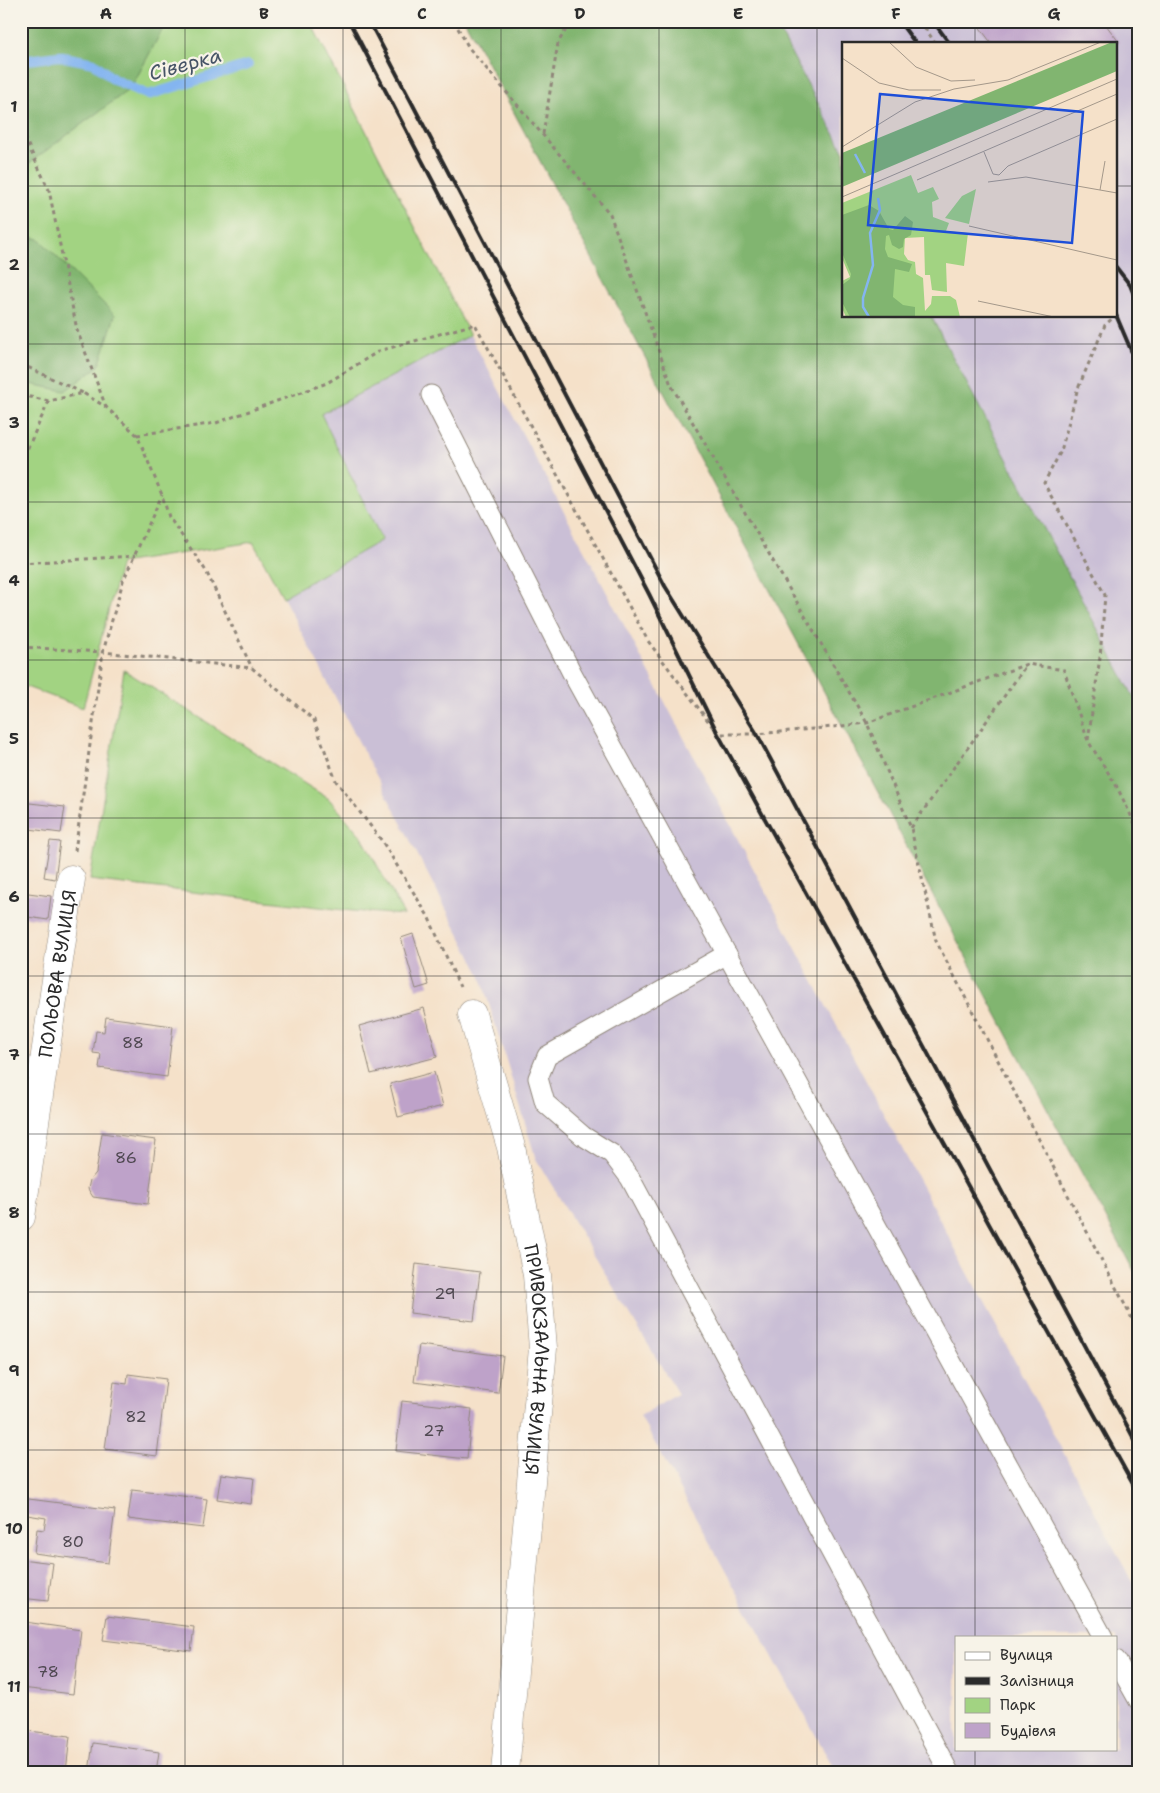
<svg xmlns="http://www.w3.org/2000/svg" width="1160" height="1793" font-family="'Shantell Sans',sans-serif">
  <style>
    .industrial { fill: #cabfd6; fill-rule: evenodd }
    .green { fill: #a2d382; stroke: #667f56 }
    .forest { fill: #81b570; stroke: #56704e }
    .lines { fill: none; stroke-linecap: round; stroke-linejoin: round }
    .stream { stroke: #84b5f0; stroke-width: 10 }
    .building { fill: #bea2c9 }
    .lane-casing { stroke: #90867a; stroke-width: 21 }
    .street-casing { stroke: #90867a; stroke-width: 29 }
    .path { stroke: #90867a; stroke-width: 3; stroke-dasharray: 4 4; stroke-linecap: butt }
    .lane { stroke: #fff; stroke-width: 19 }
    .street { stroke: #fff; stroke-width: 28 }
    .rail { stroke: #2b2b2b; stroke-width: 4 }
    .grid { fill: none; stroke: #2b2b2b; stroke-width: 1; stroke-opacity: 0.55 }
    .labels { text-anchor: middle; stroke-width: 4.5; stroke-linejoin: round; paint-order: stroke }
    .number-label { font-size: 16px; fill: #504952 }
    .street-label { font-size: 19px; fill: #2b2b2b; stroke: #f7f3e8 }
    .water-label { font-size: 20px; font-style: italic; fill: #465466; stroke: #f7f3e8 }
    .inset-river { fill: none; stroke: #84b5f0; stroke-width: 2.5 }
    .inset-road { fill: none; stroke: #a4988a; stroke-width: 1 }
    .view { fill: #1d4ed8; fill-opacity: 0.15; stroke: #1d4ed8; stroke-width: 2.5 }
    .inset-edge { fill: none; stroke: #2b2b2b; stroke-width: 2.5 }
    .neatline { fill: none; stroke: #2b2b2b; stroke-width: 2 }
    .grid-label { font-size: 16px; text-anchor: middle; font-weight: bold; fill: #2b2b2b }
  </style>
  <rect width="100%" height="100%" fill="#f7f3e8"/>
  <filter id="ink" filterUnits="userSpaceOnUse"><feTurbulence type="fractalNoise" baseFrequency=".02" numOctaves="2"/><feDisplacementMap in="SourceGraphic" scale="10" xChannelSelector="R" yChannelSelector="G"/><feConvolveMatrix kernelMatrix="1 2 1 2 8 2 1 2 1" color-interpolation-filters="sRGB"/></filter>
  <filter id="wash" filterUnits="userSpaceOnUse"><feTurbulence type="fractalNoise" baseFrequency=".0096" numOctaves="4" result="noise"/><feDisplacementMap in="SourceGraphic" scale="20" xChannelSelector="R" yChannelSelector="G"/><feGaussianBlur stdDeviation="1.12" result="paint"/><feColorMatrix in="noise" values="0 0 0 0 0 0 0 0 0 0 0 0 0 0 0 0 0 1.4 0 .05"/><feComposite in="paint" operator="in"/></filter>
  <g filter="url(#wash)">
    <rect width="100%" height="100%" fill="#f5e1c9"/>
    <g class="industrial">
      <polygon points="774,21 1139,21 1139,707 931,316 1116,316 1116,44 844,44 844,152"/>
      <path d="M 470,335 L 1139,1595 L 1139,1772 L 836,1772 L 640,1416 L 678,1394 L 536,1159 L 480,974 L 283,597 L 382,540 L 321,414 ZM 956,1637 L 1116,1637 L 1116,1749 L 956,1749 Z"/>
    </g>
    <g class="green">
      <polygon points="21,21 310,21 470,335 321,414 382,540 283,597 253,542 121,563 83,708 21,685"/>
      <polygon points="124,670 329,799 362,837 404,915 353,911 90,880"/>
    </g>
    <g class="forest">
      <polygon points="21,21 167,21 131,88 21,169"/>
      <polygon points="465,21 774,21 844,152 844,316 931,316 1139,707 1139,1280"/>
      <polygon points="21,235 39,239 115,315 99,366 65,391 21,382"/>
    </g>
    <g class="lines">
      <polyline class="stream" points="21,61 59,56 94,63 113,79 148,95 248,65"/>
    </g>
    <g id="blocks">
      <g class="building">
        <polygon points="975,21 1103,21 1119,42 1116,44 992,44"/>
        <polygon points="21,802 65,807 61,833 21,828"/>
        <polygon points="50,841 60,842 55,879 44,877"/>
        <polygon points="21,892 51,896 48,920 21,916"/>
        <polygon points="413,934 429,985 416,989 401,938"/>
        <polygon points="424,1008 437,1057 371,1074 359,1026"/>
        <polygon points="106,1017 173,1026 167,1077 99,1068 101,1054 93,1053 96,1031 104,1032"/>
        <polygon points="434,1072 443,1106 398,1117 390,1084"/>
        <polygon points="102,1133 156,1140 148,1204 93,1197 88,1189 90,1180 96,1173"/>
        <polygon points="416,1264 480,1272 474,1321 410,1313"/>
        <polygon points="419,1345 503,1356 498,1393 414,1382"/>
        <polygon points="128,1374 166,1379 157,1456 105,1449 114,1382 127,1384"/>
        <polygon points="402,1401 472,1409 467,1459 396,1451"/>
        <polygon points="221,1474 254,1478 251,1504 217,1499"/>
        <polygon points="132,1490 207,1499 203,1528 128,1519"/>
        <polygon points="21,1498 115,1510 108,1563 34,1553 37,1529 44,1530 46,1518 21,1514"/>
        <polygon points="21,1559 53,1563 48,1601 21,1598"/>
        <polygon points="107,1616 194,1627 191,1651 103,1640"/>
        <polygon points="25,1622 81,1630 73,1694 21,1688 21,1654"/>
        <polygon points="21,1730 70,1736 66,1772 21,1772"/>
        <polygon points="93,1743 159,1752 156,1772 89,1772"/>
      </g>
    </g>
  </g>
  <g filter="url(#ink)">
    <use href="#blocks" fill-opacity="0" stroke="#90867a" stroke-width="1"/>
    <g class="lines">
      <defs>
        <g id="lane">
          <polyline points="431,395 572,673 1103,1637"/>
          <polyline points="727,954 547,1056 538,1078 545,1103 583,1136 612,1154 630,1178 949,1772"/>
          <polyline points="1116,1660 1139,1701"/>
        </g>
        <g id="street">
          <path id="s1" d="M 472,1014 L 511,1147 L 537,1275 L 543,1348 L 505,1772"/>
          <path id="s2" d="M 21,1217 L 71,879"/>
        </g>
      </defs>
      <use href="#lane" class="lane-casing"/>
      <use href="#street" class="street-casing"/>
      <g class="path">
        <polyline points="454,21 469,48 610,214 671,385 867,723 911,828 936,941 1139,1332"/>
        <polyline points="920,21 936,44"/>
        <polyline points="21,130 49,190 77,330 106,407"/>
        <polyline points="543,134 558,43 571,21"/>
        <polyline points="21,364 83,393"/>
        <polyline points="21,395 49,401"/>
        <polyline points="137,435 216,423 327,383 379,351 475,324 648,641 718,734 757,734 824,728 867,723 1027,664 1064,670 1088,741 1116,785 1139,832"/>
        <polyline points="21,463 49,401 83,393 106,407 137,435 162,495 169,517 206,571 252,668"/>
        <polyline points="21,563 135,556"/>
        <polyline points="21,647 103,652 252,668 314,720 336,781 382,841 428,916 460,987"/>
        <polyline points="1088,740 1100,657 1105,595 1044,483 1061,451 1077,391 1105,325 1115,316"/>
        <polyline points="911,828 1027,664"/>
        <polyline points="75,851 103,652 123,581 162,495"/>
      </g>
      <use href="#lane" class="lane"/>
      <use href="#street" class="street"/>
      <g class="rail">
        <polyline points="349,21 649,594 718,734 1139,1495"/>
        <polyline points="369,21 665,586 757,734 1139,1448"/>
        <polyline points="899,21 916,44"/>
        <polyline points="933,21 950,44"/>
        <polyline points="1116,267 1130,285 1139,307"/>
        <polyline points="1116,315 1139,369"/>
      </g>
    </g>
  </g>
  <path class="grid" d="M 185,21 L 185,1772M 343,21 L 343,1772M 501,21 L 501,1772M 659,21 L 659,1772M 817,21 L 817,1772M 975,21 L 975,44M 21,186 L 844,186M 1116,186 L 1139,186M 975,316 L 975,1637M 21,344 L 1139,344M 21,502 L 1139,502M 21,660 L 1139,660M 21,818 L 1139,818M 21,976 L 1139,976M 21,1134 L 1139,1134M 21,1292 L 1139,1292M 21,1450 L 1139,1450M 21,1608 L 1139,1608M 975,1749 L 975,1772"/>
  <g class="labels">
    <g class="number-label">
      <text x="133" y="1048">88</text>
      <text x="126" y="1163">86</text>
      <text x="445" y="1299">29</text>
      <text x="136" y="1422">82</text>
      <text x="434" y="1436">27</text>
      <text x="73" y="1547">80</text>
      <text x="48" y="1677">78</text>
    </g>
    <g class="street-label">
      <text dy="7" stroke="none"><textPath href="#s2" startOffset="246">ПОЛЬОВА ВУЛИЦЯ</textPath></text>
      <text dy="7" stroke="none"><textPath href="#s1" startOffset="354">ПРИВОКЗАЛЬНА ВУЛИЦЯ</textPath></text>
    </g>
    <g class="water-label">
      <text transform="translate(185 64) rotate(-15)" y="7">Сіверка</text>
    </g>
  </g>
  <g transform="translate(842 42)">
    <rect width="275" height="275" fill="#f5e1c9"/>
    <path d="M 69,133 L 76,151 L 91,145 L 97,157 L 90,160 L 91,175 L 107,181 L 104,189 L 126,191 L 122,224 L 104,221 L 105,250 L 90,248 L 88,233 L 83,233 L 82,195 L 63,196 L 62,212 L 66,218 L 73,220 L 74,232 L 81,236 L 83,269 L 89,262 L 90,254 L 108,254 L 114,258 L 118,275 L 4,275 L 0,266 L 0,239 L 8,235 L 0,216 L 0,161 ZM 134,147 L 127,182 L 103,176 L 120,154 Z" fill="#a2d382"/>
    <path d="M 270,0 L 275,0 L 275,29 L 0,145 L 0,111 ZM 27,163 L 37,169 L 47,187 L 51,188 L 63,174 L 71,180 L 69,193 L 62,197 L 61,205 L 57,207 L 50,203 L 47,193 L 44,194 L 43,207 L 46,215 L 70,222 L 67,230 L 53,227 L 51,255 L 61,263 L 73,265 L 73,275 L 8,275 L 0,260 L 0,243 L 8,237 L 9,232 L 1,213 L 0,173 Z" fill="#81b570"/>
    <path class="inset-river" d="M 13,112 L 23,131M 27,275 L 21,265 L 21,256 L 31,223 L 28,191 L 38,168 L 36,156"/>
    <path class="inset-road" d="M 47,0 L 74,25 L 109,39 L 133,38M 0,16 L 37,41 L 67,48 L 99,48M 0,105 L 73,60 L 112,47 L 166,38 L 259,0M 142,110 L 151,132 L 157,133 L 166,124 L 275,77M 75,138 L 275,52M 146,140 L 184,135 L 275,151M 258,148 L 263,119M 0,155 L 275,37M 127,184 L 275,218M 136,259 L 212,275"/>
    <path class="view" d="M 38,52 L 241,70 L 230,201 L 26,183 Z"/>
    <rect width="275" height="275" class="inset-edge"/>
  </g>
  <rect width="1160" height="1793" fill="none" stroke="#f7f3e8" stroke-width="55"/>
  <rect x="955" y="1636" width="162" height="115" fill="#f7f3e8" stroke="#a5a39c"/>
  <rect x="965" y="1652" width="25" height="8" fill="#ffffff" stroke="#a5a39c"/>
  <text x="1000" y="1660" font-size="15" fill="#2b2b2b">Вулиця</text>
  <rect x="965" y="1677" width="25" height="8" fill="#2b2b2b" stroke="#a5a39c"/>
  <text x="1000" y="1686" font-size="15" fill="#2b2b2b">Залізниця</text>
  <rect x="965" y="1698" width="25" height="15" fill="#a2d382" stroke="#a5a39c"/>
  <text x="1000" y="1710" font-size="15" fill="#2b2b2b">Парк</text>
  <rect x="965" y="1723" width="25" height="15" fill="#bea2c9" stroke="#a5a39c"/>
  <text x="1000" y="1736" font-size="15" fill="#2b2b2b">Будівля</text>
  <rect x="28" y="28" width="1104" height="1738" class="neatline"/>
  <g class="grid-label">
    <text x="106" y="19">A</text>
    <text x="264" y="19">B</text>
    <text x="422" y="19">C</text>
    <text x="580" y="19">D</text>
    <text x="738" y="19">E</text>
    <text x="896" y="19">F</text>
    <text x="1054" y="19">G</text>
    <text x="14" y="112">1</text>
    <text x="14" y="270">2</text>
    <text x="14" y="428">3</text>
    <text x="14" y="586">4</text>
    <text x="14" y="744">5</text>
    <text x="14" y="902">6</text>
    <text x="14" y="1060">7</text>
    <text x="14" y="1218">8</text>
    <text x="14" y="1376">9</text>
    <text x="14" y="1534">10</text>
    <text x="14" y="1692">11</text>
  </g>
</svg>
